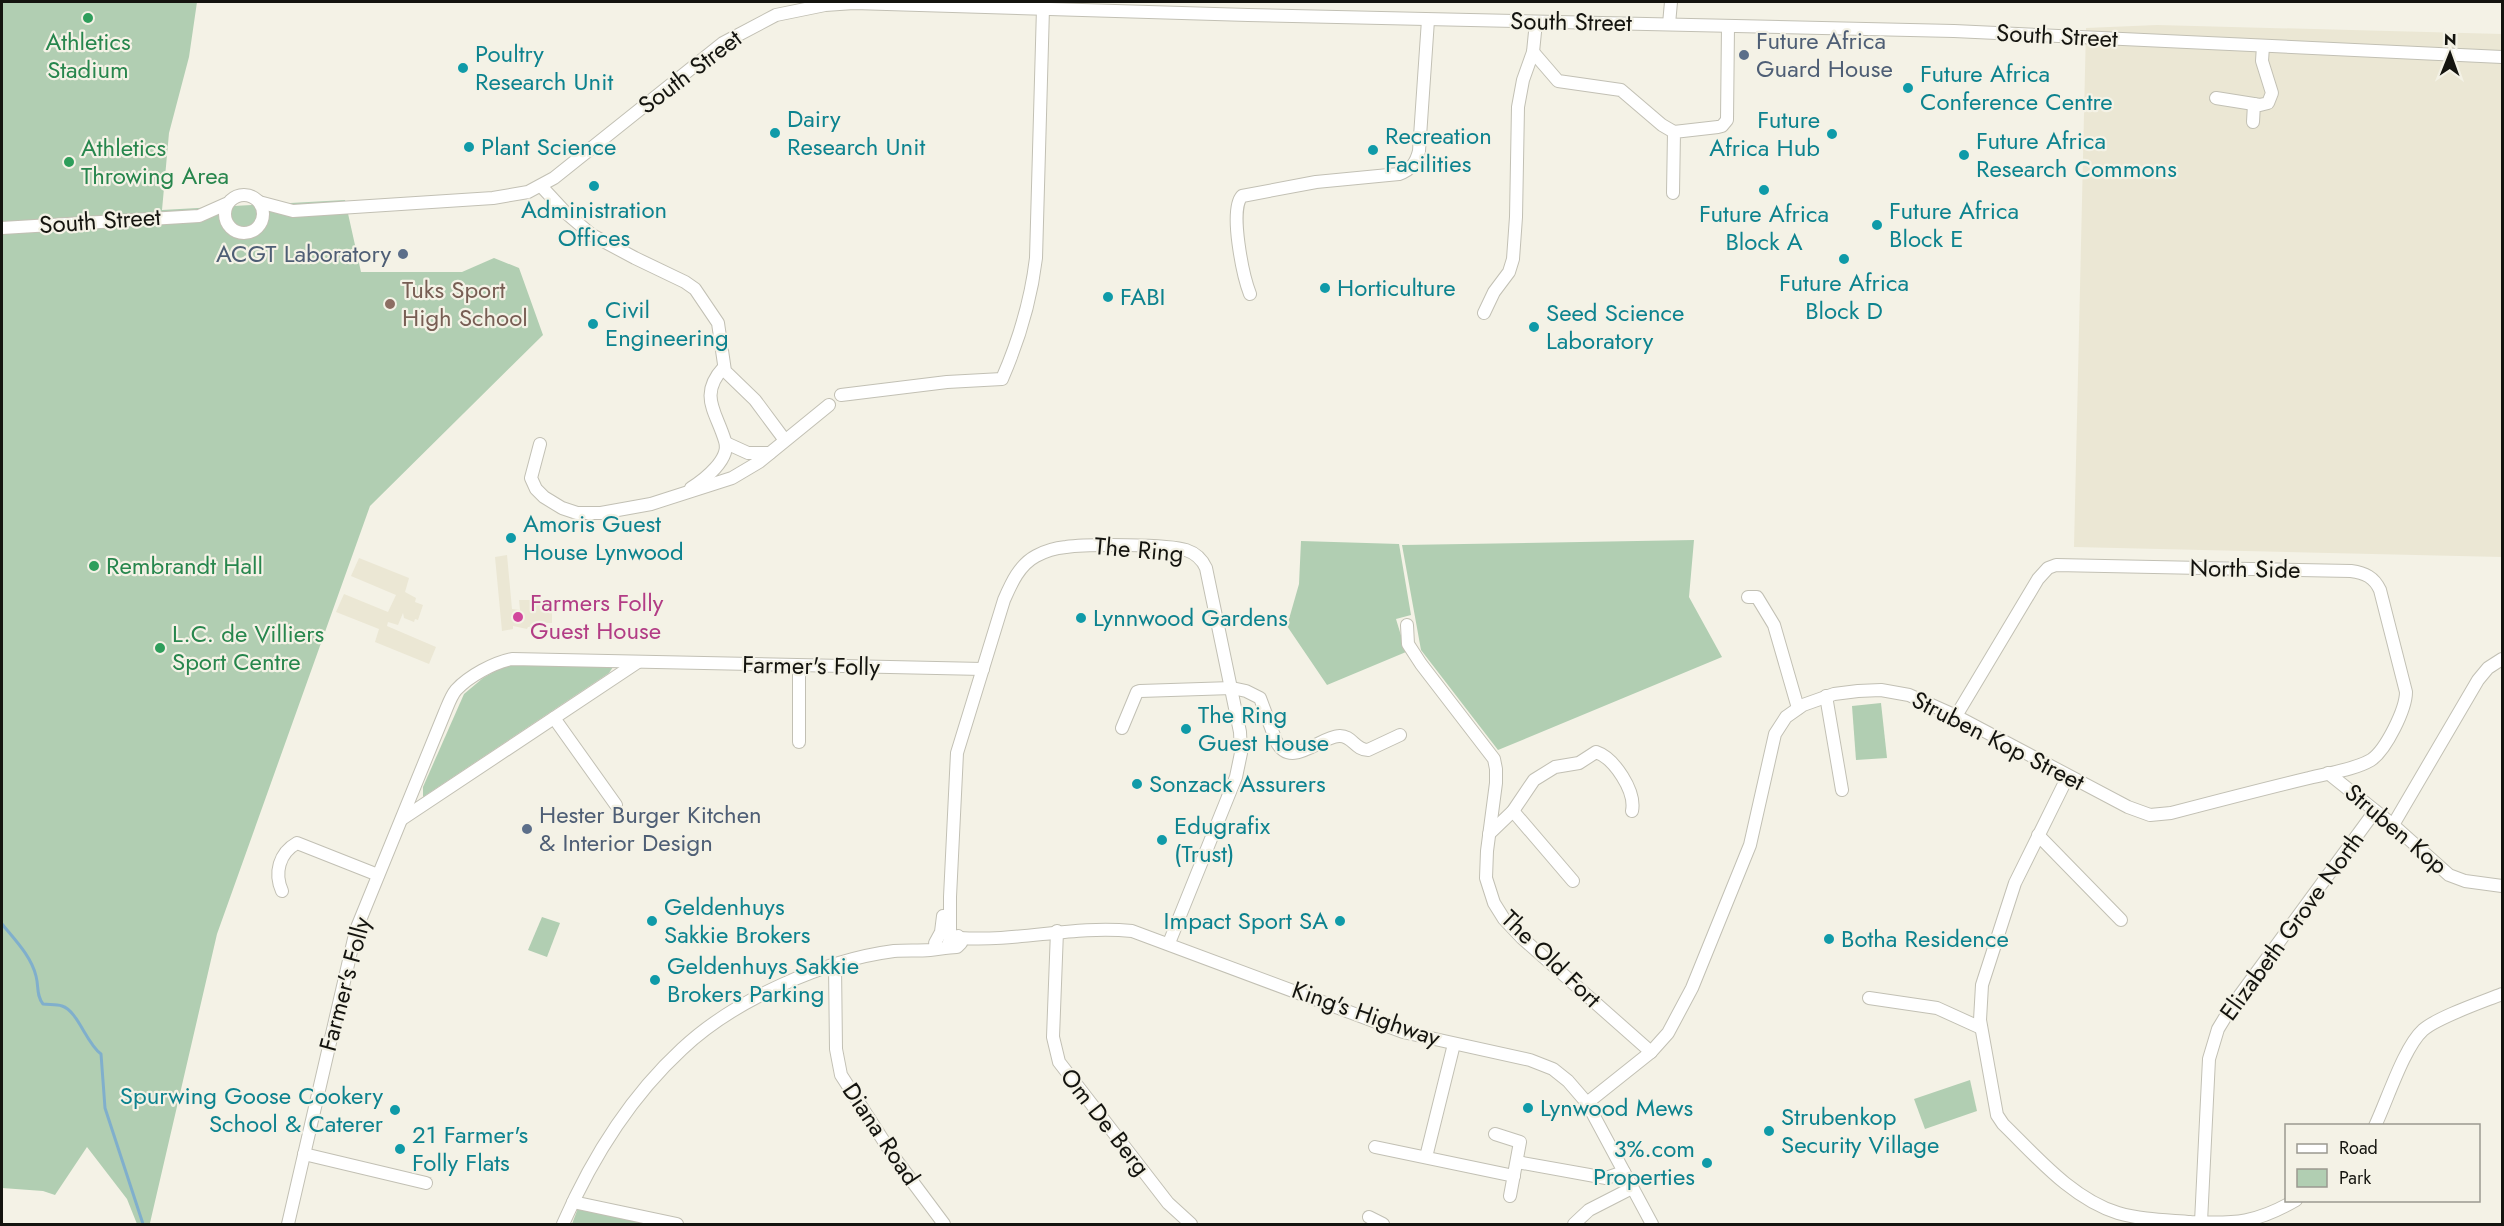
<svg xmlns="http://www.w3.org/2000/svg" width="2504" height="1226" font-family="Jost,sans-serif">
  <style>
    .built { fill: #ebe7d4 }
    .green { fill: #b1ceb2 }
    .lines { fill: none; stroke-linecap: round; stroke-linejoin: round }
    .stream { stroke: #80afcc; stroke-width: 3 }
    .street-casing { stroke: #c2c0b4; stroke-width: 14 }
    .street { stroke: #fff; stroke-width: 12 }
    .leisure-dot { fill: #2e9e5b; stroke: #f4f2e6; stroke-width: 2 }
    .service-dot { fill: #5c6f8a; stroke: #f4f2e6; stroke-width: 2 }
    .culture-dot { fill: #0f9aa8; stroke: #f4f2e6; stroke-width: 2 }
    .education-dot { fill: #8d6e63; stroke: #f4f2e6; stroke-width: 2 }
    .hotel-dot { fill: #d1479c; stroke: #f4f2e6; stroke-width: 2 }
    .labels { text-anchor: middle; stroke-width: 4.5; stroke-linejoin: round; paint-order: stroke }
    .street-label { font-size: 24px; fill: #14140f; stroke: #f4f2e6 }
    .service-label { font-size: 24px; fill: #4e5e75; stroke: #f4f2e6; text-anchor: start }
    .leisure-label { font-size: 24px; fill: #27864d; stroke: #f4f2e6; text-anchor: start }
    .culture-label { font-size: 24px; fill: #0d838f; stroke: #f4f2e6; text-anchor: start }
    .education-label { font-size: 24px; fill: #785e54; stroke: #f4f2e6; text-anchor: start }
    .hotel-label { font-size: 24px; fill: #b23c85; stroke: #f4f2e6; text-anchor: start }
  </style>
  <rect width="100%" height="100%" fill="#f4f2e6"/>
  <g class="built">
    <polygon points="2157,25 2502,34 2502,557 2074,547 2086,28"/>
    <polygon points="507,555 512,609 520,610 519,600 532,600 532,604 552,605 552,623 543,623 543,627 528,627 527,629 513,626 513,629 502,631 495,557"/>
    <polygon points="359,558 409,578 405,592 416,598 415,602 423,605 418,620 415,619 414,622 404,618 403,613 398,625 388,622 387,626 436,647 429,664 375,642 379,629 336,612 344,594 388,612 396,595 351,576"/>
  </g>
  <g class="green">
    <polygon points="2,2 197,2 189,57 169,133 162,210 345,200 361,272 462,272 494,258 519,268 543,335 370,506 217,934 150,1223 155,1224 137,1224 127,1199 87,1147 55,1195 43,1191 2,1188"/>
    <polygon points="1694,540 1689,597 1722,657 1498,750 1421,650 1402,545"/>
    <polygon points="1301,541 1399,544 1411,615 1396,619 1406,652 1327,685 1287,626 1299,584"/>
    <polygon points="513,664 613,667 609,673 423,797 423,787 464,694 483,678 504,666"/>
    <polygon points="1881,703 1887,758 1856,760 1852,706"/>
    <polygon points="542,917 560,923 547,957 528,950"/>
    <polygon points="1970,1080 1977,1111 1925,1129 1914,1099"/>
    <polygon points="578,1208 663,1224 572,1224"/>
  </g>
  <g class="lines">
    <path class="stream" d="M 2,924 C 15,940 31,956 36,976 C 39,987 36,995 43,1004 C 49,1005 56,1004 62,1006 C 78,1011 86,1043 101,1054 L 105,1108 L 143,1224"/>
    <defs>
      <g id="street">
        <polyline points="1669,24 1671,2"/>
        <polyline points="1533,52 1558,81 1621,90 1662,125 1674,132"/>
        <polyline points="2216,98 2260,105 2268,103 2272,93 2262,61 2263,46"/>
        <polyline points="2253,122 2254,104"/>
        <polyline points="541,186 566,213 592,235 635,258 685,282 695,289 718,323 725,371 755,400 784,439"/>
        <polyline points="1673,193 1674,132 1718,127 1722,126 1727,120 1728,26"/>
        <circle cx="244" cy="214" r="19"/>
        <polyline points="259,202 293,211 493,198 528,192 554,178 723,43 776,15 825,5 854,3 1248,15 1954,31 2502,57"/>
        <polyline points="2,228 199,216 226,204"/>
        <path d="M 1250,294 C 1243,276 1229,210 1242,196 L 1316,182 L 1399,174 C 1411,170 1416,163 1419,151 L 1428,20"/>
        <polyline points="1484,313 1494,292 1509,272 1513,259 1516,217 1518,107 1523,80 1533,52 1536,22"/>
        <path d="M 841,395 L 947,382 L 1002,379 C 1019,340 1031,300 1036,258 L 1043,8"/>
        <polyline points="726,443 748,453 770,453"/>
        <polyline points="540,444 531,478 536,489 544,497 562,508 577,513 601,513 651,504 732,478 759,462 829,405"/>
        <path d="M 691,488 C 704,480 731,459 725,441 C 716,411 698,395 724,367"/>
        <polyline points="1748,597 1757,597 1774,625 1798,708"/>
        <polyline points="1407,625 1408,644 1421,664 1494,759 1496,769 1496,783 1487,851 1486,878 1494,903 1504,919 1522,938 1651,1052"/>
        <polyline points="1826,696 1842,790"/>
        <polyline points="554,718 616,805"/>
        <path d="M 1122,728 L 1137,692 L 1140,691 L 1232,688 L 1246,691 L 1260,698 L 1276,741 C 1291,770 1319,737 1339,736 C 1352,735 1355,750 1368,750 L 1400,735"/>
        <polyline points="799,742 799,666"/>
        <polyline points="2328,773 2393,825 2449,875 2465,881 2502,886"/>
        <path d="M 2068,776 L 2015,883 L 1982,985 L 1980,1020 L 1997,1115 L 2003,1124 C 2036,1156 2072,1199 2118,1213 C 2142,1220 2166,1220 2191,1222 C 2236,1224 2256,1223 2296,1200"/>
        <polyline points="1513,811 1573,881"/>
        <polyline points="402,819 638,662"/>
        <polyline points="2393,825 2478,680 2488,668 2502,659"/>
        <path d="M 1489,834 L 1513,811 L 1534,780 L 1555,767 L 1579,763 L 1596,752 C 1614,758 1636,791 1632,811"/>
        <polyline points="2038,835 2121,920"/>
        <path d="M 282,891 C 274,873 279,853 297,843 L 378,875"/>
        <polyline points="1057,931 1053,1037 1059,1062 1168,1203 1191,1224"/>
        <path d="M 950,938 L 950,897 L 957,753 L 1004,600 C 1011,584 1019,565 1036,556 C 1045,551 1056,548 1066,547 C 1086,544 1169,544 1186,550 C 1195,553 1202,559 1206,568 L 1240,732 L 1241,753 L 1236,777 L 1169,943"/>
        <path d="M 960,938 C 1018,942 1074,925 1132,931 L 1403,1032 L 1530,1060 L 1553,1069 L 1568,1081 L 1587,1103 L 1652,1224"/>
        <polyline points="935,943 941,932 943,916"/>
        <polyline points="835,965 836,1049 841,1075 894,1157 944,1224"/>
        <polyline points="1869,998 1937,1008 1981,1028"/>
        <path d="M 1587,1103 L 1651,1052 L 1668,1033 L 1692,988 L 1750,845 L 1775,734 L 1786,717 L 1803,705 L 1834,694 L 1858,691 L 1881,690 L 1909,695 L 1956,716 L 2128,807 L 2150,815 L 2171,813 C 2217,801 2263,789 2309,778 C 2328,773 2354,770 2371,760 C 2386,750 2406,709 2406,692 L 2380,590 C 2374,577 2365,573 2351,571 L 2056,565 L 2048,568 L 2038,579 L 1956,716"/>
        <path d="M 2375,1126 C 2387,1101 2404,1047 2423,1030 C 2438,1017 2482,1002 2502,994"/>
        <polyline points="1495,1134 1520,1142 1510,1196"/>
        <polyline points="1375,1147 1514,1176"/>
        <polyline points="304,1154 426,1183"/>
        <polyline points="1426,1157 1454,1044"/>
        <polyline points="1517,1162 1606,1178 1624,1172"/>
        <polyline points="573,1202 677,1224"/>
        <polyline points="1369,1217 1383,1224"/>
        <polyline points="2201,1222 2209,1059 2218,1029 2232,1006 2375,811"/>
        <path d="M 288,1224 L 356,930 L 445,712 C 448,705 451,696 456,690 C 469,676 493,663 512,659 L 983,669"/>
        <path d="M 563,1224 C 591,1160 630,1097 682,1049 C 734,1000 824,960 894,951 C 906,950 918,951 930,950 C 939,949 949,947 957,947 L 961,943 L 958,936 L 950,938 L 949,942 L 952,947"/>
        <polyline points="1574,1224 1589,1210 1632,1188"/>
      </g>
    </defs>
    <use href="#street" class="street-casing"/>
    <use href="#street" class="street"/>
  </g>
  <g class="leisure-dot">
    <circle cx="88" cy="18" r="6"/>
    <circle cx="69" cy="162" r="6"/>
    <circle cx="94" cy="566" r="6"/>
    <circle cx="160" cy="648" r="6"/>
  </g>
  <g class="service-dot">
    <circle cx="1744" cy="55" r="6"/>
    <circle cx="403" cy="254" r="6"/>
    <circle cx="527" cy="829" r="6"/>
  </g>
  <g class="culture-dot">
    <circle cx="463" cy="68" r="6"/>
    <circle cx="1908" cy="88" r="6"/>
    <circle cx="775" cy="133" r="6"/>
    <circle cx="1832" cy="134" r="6"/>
    <circle cx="469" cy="147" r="6"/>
    <circle cx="1373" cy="150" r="6"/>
    <circle cx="1964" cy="155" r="6"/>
    <circle cx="594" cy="186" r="6"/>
    <circle cx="1764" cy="190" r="6"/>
    <circle cx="1877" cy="225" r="6"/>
    <circle cx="1844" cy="259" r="6"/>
    <circle cx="1325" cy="288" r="6"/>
    <circle cx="1108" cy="297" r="6"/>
    <circle cx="593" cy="324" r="6"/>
    <circle cx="1534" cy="327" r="6"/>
    <circle cx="511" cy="538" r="6"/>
    <circle cx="1081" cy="618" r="6"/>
    <circle cx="1186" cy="729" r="6"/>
    <circle cx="1137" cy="784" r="6"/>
    <circle cx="1162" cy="840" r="6"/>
    <circle cx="652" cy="921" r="6"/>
    <circle cx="1340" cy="921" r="6"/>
    <circle cx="1829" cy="939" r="6"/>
    <circle cx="655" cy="980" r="6"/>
    <circle cx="1528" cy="1108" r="6"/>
    <circle cx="395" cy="1110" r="6"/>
    <circle cx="1769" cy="1131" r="6"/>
    <circle cx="400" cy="1149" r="6"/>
    <circle cx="1707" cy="1163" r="6"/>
  </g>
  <circle class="education-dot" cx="390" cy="304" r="6"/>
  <circle class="hotel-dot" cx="518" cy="617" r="6"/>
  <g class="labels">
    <g class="street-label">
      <text transform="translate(1571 22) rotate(1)" y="8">South Street</text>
      <text transform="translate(2057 36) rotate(3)" y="8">South Street</text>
      <text transform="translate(690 72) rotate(-37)" y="8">South Street</text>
      <text transform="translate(100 221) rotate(-4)" y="8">South Street</text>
      <text transform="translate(1139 550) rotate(5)" y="8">The Ring</text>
      <text transform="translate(2245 569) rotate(1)" y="8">North Side</text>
      <text transform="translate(811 666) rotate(1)" y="8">Farmer's Folly</text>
      <text transform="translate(1998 741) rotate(27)" y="8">Struben Kop Street</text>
      <text transform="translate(2396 829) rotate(40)" y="8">Struben Kop</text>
      <text transform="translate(2292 926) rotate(-54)" y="8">Elizabeth Grove North</text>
      <text transform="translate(1551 959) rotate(44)" y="8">The Old Fort</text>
      <text transform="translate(345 984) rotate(-75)" y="8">Farmer's Folly</text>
      <text transform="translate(1366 1014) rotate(19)" y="8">King's Highway</text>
      <text transform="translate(1105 1122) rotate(52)" y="8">Om De Berg</text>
      <text transform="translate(881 1134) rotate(56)" y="8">Diana Road</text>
    </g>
    <g class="service-label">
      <text x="1756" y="49">Future Africa<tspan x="1756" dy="28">Guard House</tspan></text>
      <text x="391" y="262" text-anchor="end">ACGT Laboratory</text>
      <text x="539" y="823">Hester Burger Kitchen<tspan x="539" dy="28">&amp; Interior Design</tspan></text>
    </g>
    <g class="leisure-label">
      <text x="88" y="50" text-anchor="middle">Athletics<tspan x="88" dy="28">Stadium</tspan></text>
      <text x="81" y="156">Athletics<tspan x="81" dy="28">Throwing Area</tspan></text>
      <text x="106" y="574">Rembrandt Hall</text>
      <text x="172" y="642">L.C. de Villiers<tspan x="172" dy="28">Sport Centre</tspan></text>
    </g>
    <g class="culture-label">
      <text x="475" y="62">Poultry<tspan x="475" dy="28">Research Unit</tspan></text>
      <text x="1920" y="82">Future Africa<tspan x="1920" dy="28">Conference Centre</tspan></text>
      <text x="787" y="127">Dairy<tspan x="787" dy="28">Research Unit</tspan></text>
      <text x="1820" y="128" text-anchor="end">Future<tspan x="1820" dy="28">Africa Hub</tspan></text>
      <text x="1385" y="144">Recreation<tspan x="1385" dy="28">Facilities</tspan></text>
      <text x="1976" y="149">Future Africa<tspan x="1976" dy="28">Research Commons</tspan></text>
      <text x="481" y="155">Plant Science</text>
      <text x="594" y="218" text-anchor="middle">Administration<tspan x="594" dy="28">Offices</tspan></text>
      <text x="1889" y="219">Future Africa<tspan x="1889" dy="28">Block E</tspan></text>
      <text x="1764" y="222" text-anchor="middle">Future Africa<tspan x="1764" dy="28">Block A</tspan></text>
      <text x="1844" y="291" text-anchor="middle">Future Africa<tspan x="1844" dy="28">Block D</tspan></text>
      <text x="1337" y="296">Horticulture</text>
      <text x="1120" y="305">FABI</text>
      <text x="605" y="318">Civil<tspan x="605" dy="28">Engineering</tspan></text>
      <text x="1546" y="321">Seed Science<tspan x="1546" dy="28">Laboratory</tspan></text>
      <text x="523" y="532">Amoris Guest<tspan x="523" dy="28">House Lynwood</tspan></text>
      <text x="1093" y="626">Lynnwood Gardens</text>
      <text x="1198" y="723">The Ring<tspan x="1198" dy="28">Guest House</tspan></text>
      <text x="1149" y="792">Sonzack Assurers</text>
      <text x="1174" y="834">Edugrafix<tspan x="1174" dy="28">(Trust)</tspan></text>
      <text x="664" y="915">Geldenhuys<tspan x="664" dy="28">Sakkie Brokers</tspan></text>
      <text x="1328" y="929" text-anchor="end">Impact Sport SA</text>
      <text x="1841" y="947">Botha Residence</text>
      <text x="667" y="974">Geldenhuys Sakkie<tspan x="667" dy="28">Brokers Parking</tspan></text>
      <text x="383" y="1104" text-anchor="end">Spurwing Goose Cookery<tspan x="383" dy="28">School &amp; Caterer</tspan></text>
      <text x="1540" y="1116">Lynwood Mews</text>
      <text x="1781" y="1125">Strubenkop<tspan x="1781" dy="28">Security Village</tspan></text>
      <text x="412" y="1143">21 Farmer's<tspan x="412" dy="28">Folly Flats</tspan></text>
      <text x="1695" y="1157" text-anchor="end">3%.com<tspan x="1695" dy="28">Properties</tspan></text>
    </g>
    <g class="education-label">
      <text x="402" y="298">Tuks Sport<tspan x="402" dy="28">High School</tspan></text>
    </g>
    <g class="hotel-label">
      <text x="530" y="611">Farmers Folly<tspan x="530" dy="28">Guest House</tspan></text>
    </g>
  </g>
  <rect width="2504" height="1226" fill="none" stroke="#14140f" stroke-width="6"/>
  <rect x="2285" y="1124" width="195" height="78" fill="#f4f2e6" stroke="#9a9990" stroke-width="1.5"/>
  <rect x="2297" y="1144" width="30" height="9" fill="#ffffff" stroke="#9a9990" stroke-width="1.5"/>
  <text x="2339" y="1154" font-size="18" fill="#14140f">Road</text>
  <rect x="2297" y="1169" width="30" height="18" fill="#b1ceb2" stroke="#9a9990" stroke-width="1.5"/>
  <text x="2339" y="1184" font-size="18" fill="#14140f">Park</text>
  <g transform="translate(2450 54) rotate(1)" stroke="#f4f2e6" stroke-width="4.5" paint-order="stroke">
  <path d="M0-4.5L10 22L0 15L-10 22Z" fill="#14140f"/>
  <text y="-9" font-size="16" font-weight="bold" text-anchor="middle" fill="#14140f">N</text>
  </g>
</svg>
